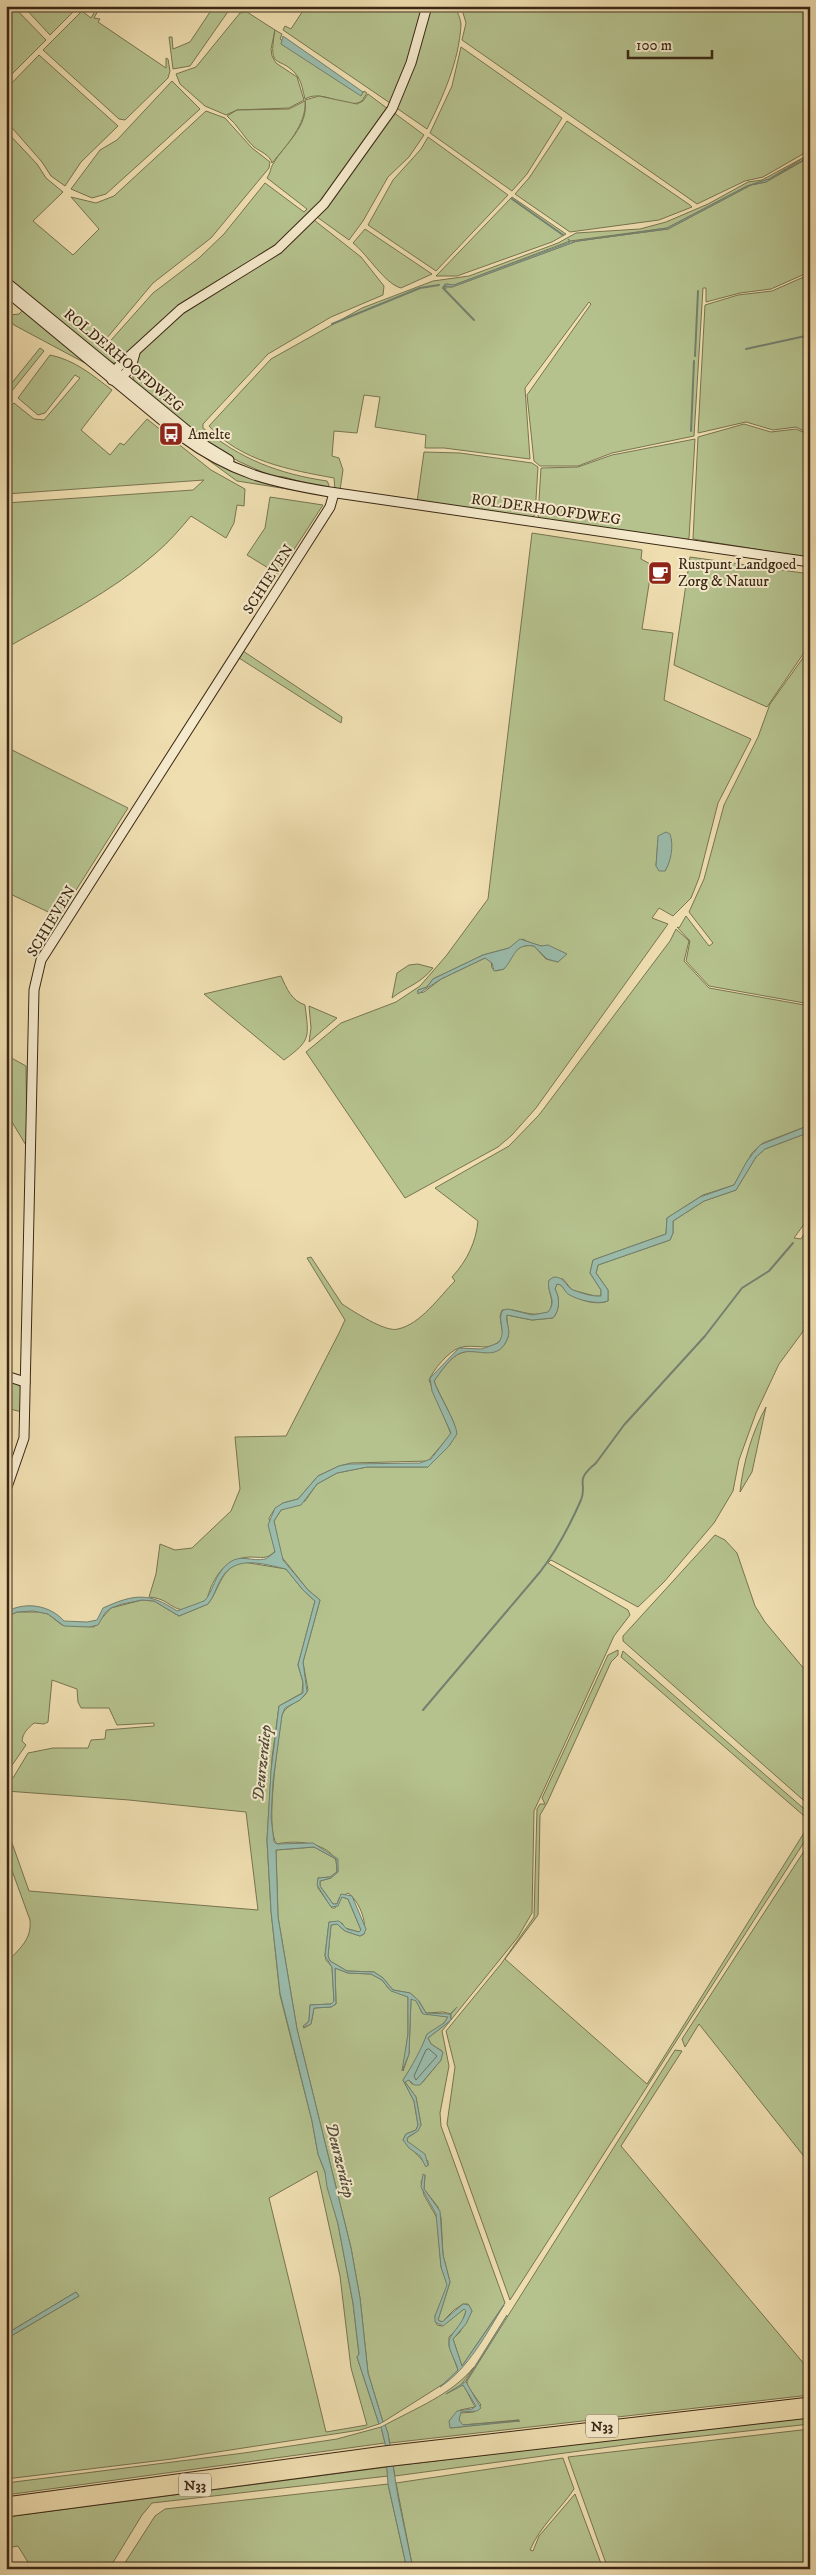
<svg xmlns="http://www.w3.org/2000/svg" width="816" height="2575" font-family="'IM FELL DW Pica',serif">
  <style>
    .green { fill: #b5c28e; stroke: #787451; fill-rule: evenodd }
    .water { fill: #9abcac; stroke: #74806f }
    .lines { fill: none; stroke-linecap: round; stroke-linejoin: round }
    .shore { stroke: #6a7260; stroke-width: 1 }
    .stream { stroke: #74806f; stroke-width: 2 }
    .secondary-casing { stroke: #3a2714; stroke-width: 11 }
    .highway-casing { stroke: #3a2714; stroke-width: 13 }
    .secondary { stroke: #f5eacc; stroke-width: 9 }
    .highway { stroke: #efdeb0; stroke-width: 11 }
    .labels { text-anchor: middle; stroke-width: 4; stroke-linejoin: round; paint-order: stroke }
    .shield { fill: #f5eacc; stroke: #72624b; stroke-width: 1 }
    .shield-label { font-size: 14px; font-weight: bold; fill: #3a2714 }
    .street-label { font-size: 15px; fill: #3a2714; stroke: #f5eacc }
    .poi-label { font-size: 15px; fill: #3a2714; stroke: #f5eacc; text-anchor: start }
    .water-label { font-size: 16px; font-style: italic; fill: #524c3a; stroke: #f5eacc }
  </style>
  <rect width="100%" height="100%" fill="#efdeb0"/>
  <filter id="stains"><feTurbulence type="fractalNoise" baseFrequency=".004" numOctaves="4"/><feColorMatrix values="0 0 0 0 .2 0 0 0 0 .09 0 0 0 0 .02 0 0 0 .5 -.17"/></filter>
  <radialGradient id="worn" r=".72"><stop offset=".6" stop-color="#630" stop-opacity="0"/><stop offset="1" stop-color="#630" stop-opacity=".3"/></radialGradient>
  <g class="green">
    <polygon points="6,6 13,6 46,40 6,80"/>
    <polygon points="23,6 75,6 77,8 50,35"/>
    <polygon points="98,6 100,7 94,18 100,19 98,22 166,68 166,58 168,59 170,71 168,78 125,120 119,119 43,50 82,11 91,18"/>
    <polygon points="214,6 236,6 227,13 190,66 173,69 169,37 172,37 173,49 190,42"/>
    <polygon points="306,6 423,6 413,46 390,103 283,30 285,26 291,29"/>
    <path d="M 430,6 L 455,6 C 457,12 461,19 461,25 C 459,61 443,97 427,129 L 395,107 L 416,62 Z"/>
    <polygon points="461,6 810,6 810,150 763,177 745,181 697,204 462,40 466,23"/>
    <polygon points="247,12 275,30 271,49 272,56 276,63 297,77 304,100 289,108 237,110 226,115 205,106 180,84 176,74 196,67 240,13"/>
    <path d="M 275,30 L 282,34 L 280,39 L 362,94 L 364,91 L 367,93 L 362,101 C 345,111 324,88 305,99 C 303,92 302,83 298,77 C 281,53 267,74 275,30 Z"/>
    <polygon points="461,47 562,118 527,174 512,191 430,133 452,86"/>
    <polygon points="39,55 118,126 81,162 65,186 51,176 42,162 6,121 6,89"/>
    <polygon points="172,81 200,109 106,194 92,198 71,189 100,150 117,140"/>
    <path d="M 368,94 L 388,109 L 324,199 L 277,245 L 183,303 L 119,363 L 112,363 L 105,359 L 6,278 L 6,131 L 37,164 L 46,178 L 63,192 L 33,221 L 73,255 L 99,229 L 71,197 L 96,203 L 114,196 L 206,111 L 225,118 L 252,148 L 270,162 L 269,168 L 211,238 L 153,283 L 101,345 L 104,348 L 153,293 L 199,258 L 224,234 L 265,183 L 304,212 L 307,209 L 267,178 C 271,172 270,169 273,164 C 285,143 309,127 305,100 L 319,96 L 357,104 L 363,101 Z"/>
    <path d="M 305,101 C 307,124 286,146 272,163 C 270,155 261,152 254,147 C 244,138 238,125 227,116 L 237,110 L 289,109 Z"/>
    <polygon points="393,112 424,135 409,157 388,177 363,221 349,240 317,217 367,152"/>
    <polygon points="567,121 690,205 692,207 659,220 570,232 515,194 529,178"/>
    <polygon points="428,137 508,195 436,271 368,225 393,180 421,149"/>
    <path d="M 810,154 L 769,179 L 747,186 L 667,228 L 570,241 L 454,285 L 446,284 L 443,287 L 452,287 L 577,241 L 668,229 L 751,185 L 766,182 L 810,157 L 810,269 L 807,273 L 771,289 L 740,293 L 706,302 L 706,288 L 703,288 L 694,436 L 612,453 L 578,466 L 540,466 L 534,461 L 527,395 L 591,304 L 589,302 L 525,388 L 530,459 L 444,448 L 425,448 L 426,435 L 375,427 L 380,397 L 364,395 L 357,433 L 334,431 L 332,456 L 339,458 L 343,470 L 340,490 L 335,490 L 334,478 C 290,470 240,461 209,426 L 271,359 L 362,308 L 433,281 L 469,276 L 558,243 L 576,233 L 640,229 L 666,222 L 708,204 L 748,182 L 762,180 Z"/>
    <polygon points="512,197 566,234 552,242 457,276 436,276"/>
    <path d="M 314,220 L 361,257 L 384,286 L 383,295 L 331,317 L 268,354 L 203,424 L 203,428 C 240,459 279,474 327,481 L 329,485 L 327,489 L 284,477 L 271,476 L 240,462 L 209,445 L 135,384 C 113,339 254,270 283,249 C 294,240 304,230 314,220 Z"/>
    <path d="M 365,229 L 432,274 L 401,288 C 385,284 368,255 353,243 Z"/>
    <polygon points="810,272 810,434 796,427 773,430 746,422 698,433 705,305 738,295 772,291 806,276"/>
    <polygon points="24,309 74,351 85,363 14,325 10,320 10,315 19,314"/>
    <polygon points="40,348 44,351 11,392 6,389 6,381 11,384"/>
    <path d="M 50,355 C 75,360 92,375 112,390 L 81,430 L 110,455 L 120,443 L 124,445 L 147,419 L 211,470 L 245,489 L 244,506 L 237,505 L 234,523 L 226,538 L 191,516 C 180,529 169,542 156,553 C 112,592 57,619 6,648 L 6,503 L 193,490 L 204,480 L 6,494 L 6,412 L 14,403 L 34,419 L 44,420 L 80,378 L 75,375 L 45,413 L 38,415 L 18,398 Z"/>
    <polygon points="744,424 771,432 796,429 810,435 810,558 693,539 698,437"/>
    <polygon points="695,439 689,538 686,540 540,519 538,516 541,468 578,467 612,455"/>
    <polygon points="196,451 243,476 294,490 237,481"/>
    <polygon points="424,452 460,453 532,463 538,467 535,515 531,518 417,502"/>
    <polygon points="270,497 323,505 278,574 247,555 265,528"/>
    <path d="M 532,533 L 642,550 L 641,559 L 652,565 L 642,629 L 673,633 L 664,700 L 751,739 L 718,803 L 699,878 L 691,898 L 673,916 L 659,908 L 652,918 L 668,924 L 536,1108 L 512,1135 L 498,1147 L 405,1198 L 306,1052 L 341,1023 L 396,1002 L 420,986 L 446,956 L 488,899 ZM 671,839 L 669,862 L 665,871 L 656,866 L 658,840 ZM 523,939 C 537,948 551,945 566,954 L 558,962 L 546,959 L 534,946 C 515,943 513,956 504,969 L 496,971 L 492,968 L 491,961 L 485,958 L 441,979 L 424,992 L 418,993 L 418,990 L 427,987 L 433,979 L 483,955 L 509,948 Z"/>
    <polygon points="690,557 810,574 810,644 767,707 674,665"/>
    <polygon points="810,648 810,1004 709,986 686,961 690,941 677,927 679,928 686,916 709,946 713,943 689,912 704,879 724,805 758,737 770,704"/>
    <polygon points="243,651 342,717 341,723 239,658"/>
    <polygon points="6,747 128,808 59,917 6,892"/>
    <path d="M 676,929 L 689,941 L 684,961 L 709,988 L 810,1006 L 810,1125 L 763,1143 L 752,1153 L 734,1185 L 703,1195 L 667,1218 L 666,1234 L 593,1260 L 590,1273 L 601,1290 L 601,1296 L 595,1296 L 572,1290 L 563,1279 L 553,1278 L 549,1281 C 547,1293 556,1300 549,1312 C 529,1319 517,1307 502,1310 L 500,1316 L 503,1336 C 492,1355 475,1342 459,1348 C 449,1351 433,1370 429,1380 L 451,1434 L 428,1461 L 351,1463 L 339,1466 L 318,1476 L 298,1499 L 283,1503 L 274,1510 L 269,1518 L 275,1551 C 267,1560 261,1557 250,1557 C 225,1558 213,1577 207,1599 C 172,1623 177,1599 149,1597 L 156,1574 L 160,1544 L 175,1550 L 192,1548 L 231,1511 L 240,1489 L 235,1437 L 286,1436 L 339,1333 L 345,1320 L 307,1258 L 311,1257 L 342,1304 C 353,1311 386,1333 398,1329 C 421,1324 439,1297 455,1281 L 452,1277 C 467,1261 476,1242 478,1221 L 435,1188 L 509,1146 L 539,1115 L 670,941 Z"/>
    <path d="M 418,964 L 433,968 C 419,985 407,986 392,998 L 397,973 L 409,965 Z"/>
    <path d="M 281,976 C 287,989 291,1000 305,1005 C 309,1038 311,1040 284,1060 L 204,994 Z"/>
    <polygon points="309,1006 337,1018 309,1042 311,1028"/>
    <polygon points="6,1055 26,1066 27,1147 6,1112"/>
    <path d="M 810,1132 L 810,1216 L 794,1238 L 801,1239 L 810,1225 L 810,1322 L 779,1364 L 756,1413 L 739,1460 L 733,1491 L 714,1523 L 664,1582 L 638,1607 L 551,1560 L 548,1563 L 628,1610 L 630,1615 L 614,1636 L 534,1811 L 532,1913 L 518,1937 L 442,2031 L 449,2066 L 440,2113 L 441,2126 L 505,2303 L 462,2366 L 453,2339 L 460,2332 L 472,2311 L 468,2304 L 463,2304 L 454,2310 L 442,2322 L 438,2320 L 450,2282 L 443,2255 L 441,2218 L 438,2207 L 424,2189 L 425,2175 L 421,2182 L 424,2195 L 437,2218 L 441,2267 L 448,2285 L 435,2316 L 437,2325 L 442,2326 L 464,2309 L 466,2311 L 460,2327 L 449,2337 L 449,2346 L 458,2370 L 448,2381 L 383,2422 L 368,2373 L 360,2298 L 351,2248 L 297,2029 L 278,1917 L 276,1850 L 314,1847 L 336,1859 L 337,1872 L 330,1877 L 318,1878 L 318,1888 L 332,1908 L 335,1908 L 342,1897 L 348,1899 L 361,1930 L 359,1932 L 345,1928 L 342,1923 L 329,1922 L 325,1955 L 326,1960 L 332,1967 L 334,2001 L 331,2004 L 310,2005 L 309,2021 L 303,2026 L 304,2028 L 311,2024 L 314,2008 L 331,2007 L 336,2004 L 335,1968 L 348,1973 L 371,1974 L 382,1980 L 389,1989 L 408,1997 L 408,2034 L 403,2071 L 409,2054 L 411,1999 L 416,2000 L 422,2013 L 448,2017 L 444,2023 L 426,2036 C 426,2048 409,2070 403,2080 L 414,2101 L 418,2125 L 416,2130 L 406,2134 L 403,2140 L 428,2166 L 428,2161 L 407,2141 L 407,2138 L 415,2133 L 421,2125 L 416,2097 L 405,2082 L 408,2079 L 412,2084 L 422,2083 L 441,2060 L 442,2051 L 431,2044 L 428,2038 L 451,2020 L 451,2014 L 443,2012 L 426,2013 L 419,2001 L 410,1993 L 393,1990 L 383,1978 L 374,1972 L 347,1971 L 330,1961 L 328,1956 L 331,1925 L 337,1924 L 345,1931 L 360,1936 L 364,1934 C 367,1921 359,1901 348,1893 L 339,1898 L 337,1904 L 333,1904 L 320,1886 L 320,1881 L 331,1878 L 338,1871 C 339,1843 297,1839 277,1844 C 264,1832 279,1735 282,1715 C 287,1702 302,1704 308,1690 L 303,1662 L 320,1600 L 308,1590 L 281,1556 L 274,1521 L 281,1510 L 305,1501 L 317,1484 L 337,1473 L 367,1467 L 428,1467 L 449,1446 L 456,1434 C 456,1421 439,1395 434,1381 C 440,1372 451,1356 461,1353 C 477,1346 500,1362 508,1337 C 510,1330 506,1321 507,1315 L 532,1320 L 553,1318 C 560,1310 560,1298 555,1289 L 557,1284 L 561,1285 C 569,1297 593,1307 608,1301 L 608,1290 L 596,1273 L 598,1265 L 670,1240 L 673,1233 L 673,1221 L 704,1201 L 736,1190 L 756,1157 L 765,1149 Z"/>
    <polygon points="6,1379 16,1382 22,1389 22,1412 6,1408"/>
    <path d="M 766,1407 L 752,1472 L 740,1492 C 743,1463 752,1432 766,1407 Z"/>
    <polygon points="715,1535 725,1540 737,1553 755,1606 765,1622 810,1676 810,1806 623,1641 623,1636"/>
    <path d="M 243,1562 L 286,1569 L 303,1590 L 315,1601 L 298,1665 L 303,1682 L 302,1693 L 279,1706 L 272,1758 L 267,1840 L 271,1911 L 280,1995 L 312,2121 L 318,2154 L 325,2172 L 338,2224 L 353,2303 L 359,2354 L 357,2357 L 379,2424 L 360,2430 L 172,2459 L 6,2479 L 6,2339 L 79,2296 L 76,2292 L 6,2334 L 6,1963 C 19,1949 32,1940 30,1920 L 6,1854 L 6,1826 L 29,1891 L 258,1910 L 246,1812 L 129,1800 L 6,1791 L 6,1781 L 13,1778 L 28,1753 L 53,1748 L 88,1748 L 91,1740 L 105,1739 L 106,1730 L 154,1726 L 154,1723 L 117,1725 L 109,1708 L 81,1708 L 78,1702 L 77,1689 L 52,1680 L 48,1722 L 44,1724 L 34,1723 C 27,1729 23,1733 22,1741 L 26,1745 L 6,1774 L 6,1617 L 17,1612 L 40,1612 L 48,1614 L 62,1625 L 94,1627 L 111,1608 L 142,1600 L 154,1601 L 179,1616 L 208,1604 C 220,1588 221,1567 243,1562 ZM 317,2171 L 340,2276 L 351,2368 L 367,2425 L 326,2432 L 269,2198 Z"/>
    <polygon points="618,1650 618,1655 611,1662 547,1803 540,1815 538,1915 505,1959 647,2084 807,1828 808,1822 803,1815 621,1657 623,1651 810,1814 810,1833 510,2300 447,2124 455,2067 446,2031 501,1964 534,1917 537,1809 540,1804 545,1804 542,1798 608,1655"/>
    <polygon points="810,1842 810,2164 699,2024 685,2047 682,2039"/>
    <path d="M 675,2050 L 682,2051 L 621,2146 L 810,2371 L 810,2395 L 390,2443 L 385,2425 C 416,2408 451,2395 474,2367 L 461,2385 L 464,2386 L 475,2407 L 460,2410 L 450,2420 L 451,2428 L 519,2420 L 462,2425 L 459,2420 L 460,2413 L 474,2412 L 481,2405 L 467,2385 L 467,2381 Z"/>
    <polygon points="810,2416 810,2424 639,2443 395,2476 393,2466"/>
    <polygon points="381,2427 385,2443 6,2495 6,2483 244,2453 337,2439"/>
    <polygon points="810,2429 810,2569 608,2569 568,2457"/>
    <path d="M 563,2458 L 574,2489 C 560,2510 540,2526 530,2550 L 533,2551 L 539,2536 L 575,2494 L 603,2569 L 413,2569 L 396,2483 Z"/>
    <polygon points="387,2467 388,2476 152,2503 142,2515 109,2569 32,2569 18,2546 6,2548 6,2517"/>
    <polygon points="388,2484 407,2569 121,2569 155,2516 165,2509"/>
  </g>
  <g class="water">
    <polygon points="283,36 363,92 361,96 281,44"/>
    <polygon points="810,156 766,182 751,185 668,229 577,241 452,287 446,286 446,289 443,287 445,284 454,285 557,247 570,242 568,239 572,242 667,228 747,186 769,179"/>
    <path d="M 666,832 L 670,834 C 674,846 671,861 665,871 L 659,871 L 656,866 L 658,836 Z"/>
    <path d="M 520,939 L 541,946 L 548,945 L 567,954 L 558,962 L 547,959 L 534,946 C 514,943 515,957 504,969 L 494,971 L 492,963 L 485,958 L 441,979 L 418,994 L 418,990 L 427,987 L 433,979 L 483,955 L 509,948 Z"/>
    <path d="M 810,1125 L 810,1132 L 765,1149 L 756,1157 L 736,1190 L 704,1201 L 673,1221 L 673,1233 L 670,1240 L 598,1265 L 596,1273 L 608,1290 L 608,1301 C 598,1305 577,1300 568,1294 C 563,1290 564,1285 557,1284 L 555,1289 C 560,1298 560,1310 553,1318 L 532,1320 L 507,1315 C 505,1321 511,1330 508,1337 C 499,1364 477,1347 461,1353 C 451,1356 440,1373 434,1381 C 439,1396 456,1421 457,1434 L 449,1446 L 428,1467 L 367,1467 L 337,1473 L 317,1484 L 301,1505 L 281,1510 L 274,1521 L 283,1560 L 308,1590 L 320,1600 L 303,1662 L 307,1692 L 300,1700 L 285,1708 L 282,1715 L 273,1781 L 271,1817 L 274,1842 L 277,1844 L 313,1843 L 338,1859 L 338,1872 L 331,1878 L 320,1881 L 320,1886 L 333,1904 L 337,1904 L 341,1894 L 352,1896 L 366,1929 L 364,1934 L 360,1936 L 345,1931 L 337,1924 L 331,1925 L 328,1956 L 330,1961 L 347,1971 L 374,1972 L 383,1978 L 393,1990 L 410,1993 L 418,2000 L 426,2013 L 450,2014 L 457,2007 L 450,2015 L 451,2020 L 428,2038 L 431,2044 L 443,2052 L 441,2060 L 420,2085 L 414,2085 L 409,2080 L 405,2082 L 416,2097 L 421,2125 L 418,2131 L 408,2137 L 407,2141 L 425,2154 L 428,2165 L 426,2167 L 420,2156 L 409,2148 L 403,2140 L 406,2134 L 416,2130 L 418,2125 L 414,2101 L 403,2080 C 412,2066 421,2050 427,2034 L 444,2023 L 448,2017 L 423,2014 L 416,2001 L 411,1999 L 409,2054 L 402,2071 L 408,2034 L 408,1997 L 391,1991 L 382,1980 L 371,1974 L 348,1973 L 335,1968 L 336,2004 L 331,2007 L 314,2008 L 311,2024 L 303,2028 L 309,2021 L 310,2005 L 331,2004 L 334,2001 L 332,1967 L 325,1956 L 329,1922 L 339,1921 L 347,1929 L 359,1932 L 361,1930 L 348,1899 L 342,1897 L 338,1906 L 331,1907 L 317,1885 L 318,1878 L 330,1877 L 337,1872 L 336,1859 L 314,1847 L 276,1850 L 278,1917 L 297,2029 L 351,2248 L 360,2298 L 368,2373 L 383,2422 L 379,2424 L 357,2357 L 359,2354 L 353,2303 L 338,2224 L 327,2187 L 325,2172 L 318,2154 L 312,2121 L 280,1993 L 271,1911 L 267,1840 L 271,1771 L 279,1706 L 303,1693 L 303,1682 L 298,1665 L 315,1601 L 303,1590 L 286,1569 C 263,1564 235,1554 221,1579 C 216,1587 214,1597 208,1604 L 179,1616 L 154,1601 L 142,1600 L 122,1604 L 111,1608 L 105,1613 L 98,1625 L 89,1627 L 64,1626 L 48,1614 L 33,1611 L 17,1612 L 6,1617 L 6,1612 C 25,1601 50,1605 64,1621 L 87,1622 L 97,1620 L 103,1608 C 134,1594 149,1592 177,1611 L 204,1601 C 213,1594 214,1573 230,1562 C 242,1554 252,1562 265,1559 C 268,1558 272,1554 275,1552 L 268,1525 L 275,1508 L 283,1503 L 298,1499 L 318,1476 L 339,1466 L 349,1464 L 420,1463 L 431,1459 L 451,1433 L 432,1391 L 430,1378 L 459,1348 L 482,1349 L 498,1343 C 508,1331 496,1321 503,1310 L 508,1309 L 532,1315 L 548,1312 C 558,1300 546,1293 549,1280 L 554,1277 C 565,1277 565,1286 573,1290 C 581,1293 593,1297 601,1296 L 601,1290 L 590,1273 L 593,1260 L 666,1234 L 667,1218 L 700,1197 L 734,1185 L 747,1161 L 760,1145 Z"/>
    <path d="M 423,2174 L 425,2175 L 424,2189 L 440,2211 L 443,2255 L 450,2282 L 438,2320 L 442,2322 L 463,2304 L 469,2305 L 472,2311 L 466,2324 L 453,2339 L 462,2366 L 504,2305 C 486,2334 469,2368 440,2387 L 458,2370 C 456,2361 449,2352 449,2343 C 448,2335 463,2325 466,2311 L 464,2309 L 443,2326 L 435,2322 L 435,2316 L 447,2285 L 441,2267 L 436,2214 L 421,2187 Z"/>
    <polygon points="76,2292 79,2296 6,2339 6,2334"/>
    <polygon points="507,2315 466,2382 481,2408 477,2411 461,2412 459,2420 463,2425 520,2421 450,2428 449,2421 457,2411 472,2409 476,2406 463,2385 446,2394 465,2382"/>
    <polygon points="385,2425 388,2433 398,2497 413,2569 407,2569 388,2484 385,2443 381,2427"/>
  </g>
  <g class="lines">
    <polygon class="shore" points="429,2049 437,2056 416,2080 414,2076 426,2050"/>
    <g class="stream">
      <polyline points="512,199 563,235"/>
      <polyline points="445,286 443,288 474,320"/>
      <polyline points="332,324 420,288 439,285"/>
      <polyline points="746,349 810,335"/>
      <polyline points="695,356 698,291"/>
      <polyline points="691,431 694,361"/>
      <polyline points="804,1323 810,1314"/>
      <path d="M 423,1710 L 540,1572 C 557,1550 570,1525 581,1500 C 588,1482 573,1482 596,1463 L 624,1425 L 705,1336 L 742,1288 L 769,1271 L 793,1243"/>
    </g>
    <defs>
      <g id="secondary">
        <polyline points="6,282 206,446 229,460"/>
        <path d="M 6,291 L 181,436 C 231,473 270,482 330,492 L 810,562"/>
        <path d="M 118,378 C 127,376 133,363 135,353"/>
        <polyline points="112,380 115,371 121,364 181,309 278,249 324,204 392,109 411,63 427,6"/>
        <polyline points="6,1376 25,1382"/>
        <polyline points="6,1490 24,1438 34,990 41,960 330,507 334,493"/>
      </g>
      <g id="highway">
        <polyline points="6,2503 384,2452 810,2403"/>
        <polyline points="6,2511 384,2461 810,2412"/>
      </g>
    </defs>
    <use href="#secondary" class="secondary-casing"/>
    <use href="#highway" class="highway-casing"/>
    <use href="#secondary" class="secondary"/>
    <use href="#highway" class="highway"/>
  </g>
  <defs>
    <symbol id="bus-square" viewBox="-11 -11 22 22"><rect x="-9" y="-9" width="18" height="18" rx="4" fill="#8f2418" stroke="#f5eacc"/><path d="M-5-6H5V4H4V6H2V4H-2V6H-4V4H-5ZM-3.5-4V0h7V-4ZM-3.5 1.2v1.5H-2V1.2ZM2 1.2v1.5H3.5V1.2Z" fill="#fff"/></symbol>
    <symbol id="cafe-square" viewBox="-11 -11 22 22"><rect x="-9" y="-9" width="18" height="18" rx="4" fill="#8f2418" stroke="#f5eacc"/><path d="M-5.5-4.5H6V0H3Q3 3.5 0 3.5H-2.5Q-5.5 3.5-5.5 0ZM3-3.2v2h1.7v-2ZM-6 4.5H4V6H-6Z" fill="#fff"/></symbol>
  </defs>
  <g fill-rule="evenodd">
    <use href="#bus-square" x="157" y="420" width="28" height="28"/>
    <use href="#cafe-square" x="646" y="559" width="28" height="28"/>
  </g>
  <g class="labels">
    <g class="shield">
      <rect x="586" y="2414.5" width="32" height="23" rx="4"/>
      <rect x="179" y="2473.5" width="32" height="23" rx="4"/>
    </g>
    <g class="shield-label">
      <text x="602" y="2431">N33</text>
      <text x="195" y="2490">N33</text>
    </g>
    <g class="street-label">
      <text transform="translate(124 360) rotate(40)" y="5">ROLDERHOOFDWEG</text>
      <text transform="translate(546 509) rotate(8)" y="5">ROLDERHOOFDWEG</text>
      <text transform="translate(268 579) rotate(-57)" y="5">SCHIEVEN</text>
      <text transform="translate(51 921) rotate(-59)" y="5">SCHIEVEN</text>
    </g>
    <g class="poi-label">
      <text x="188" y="439">Amelte</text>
      <text x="678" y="569">Rustpunt Landgoed<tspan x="678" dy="17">Zorg &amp; Natuur</tspan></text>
    </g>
    <g class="water-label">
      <text transform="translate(261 1763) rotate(-84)" y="6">Deurzerdiep</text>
      <text transform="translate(341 2160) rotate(76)" y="6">Deurzerdiep</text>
    </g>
  </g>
  <rect width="816" height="2575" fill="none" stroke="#efdeb0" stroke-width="25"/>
  <rect x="8" y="8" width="801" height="2560" fill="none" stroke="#3a2714" stroke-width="2.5"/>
  <rect x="12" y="12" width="791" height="2550" fill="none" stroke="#3a2714"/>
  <path d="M628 50v8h84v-8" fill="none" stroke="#3a2714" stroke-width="2.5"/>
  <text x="636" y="50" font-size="15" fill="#3a2714" stroke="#f5eacc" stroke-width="4" paint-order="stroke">100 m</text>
  <rect width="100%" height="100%" filter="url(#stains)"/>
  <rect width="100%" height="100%" fill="url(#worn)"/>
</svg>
